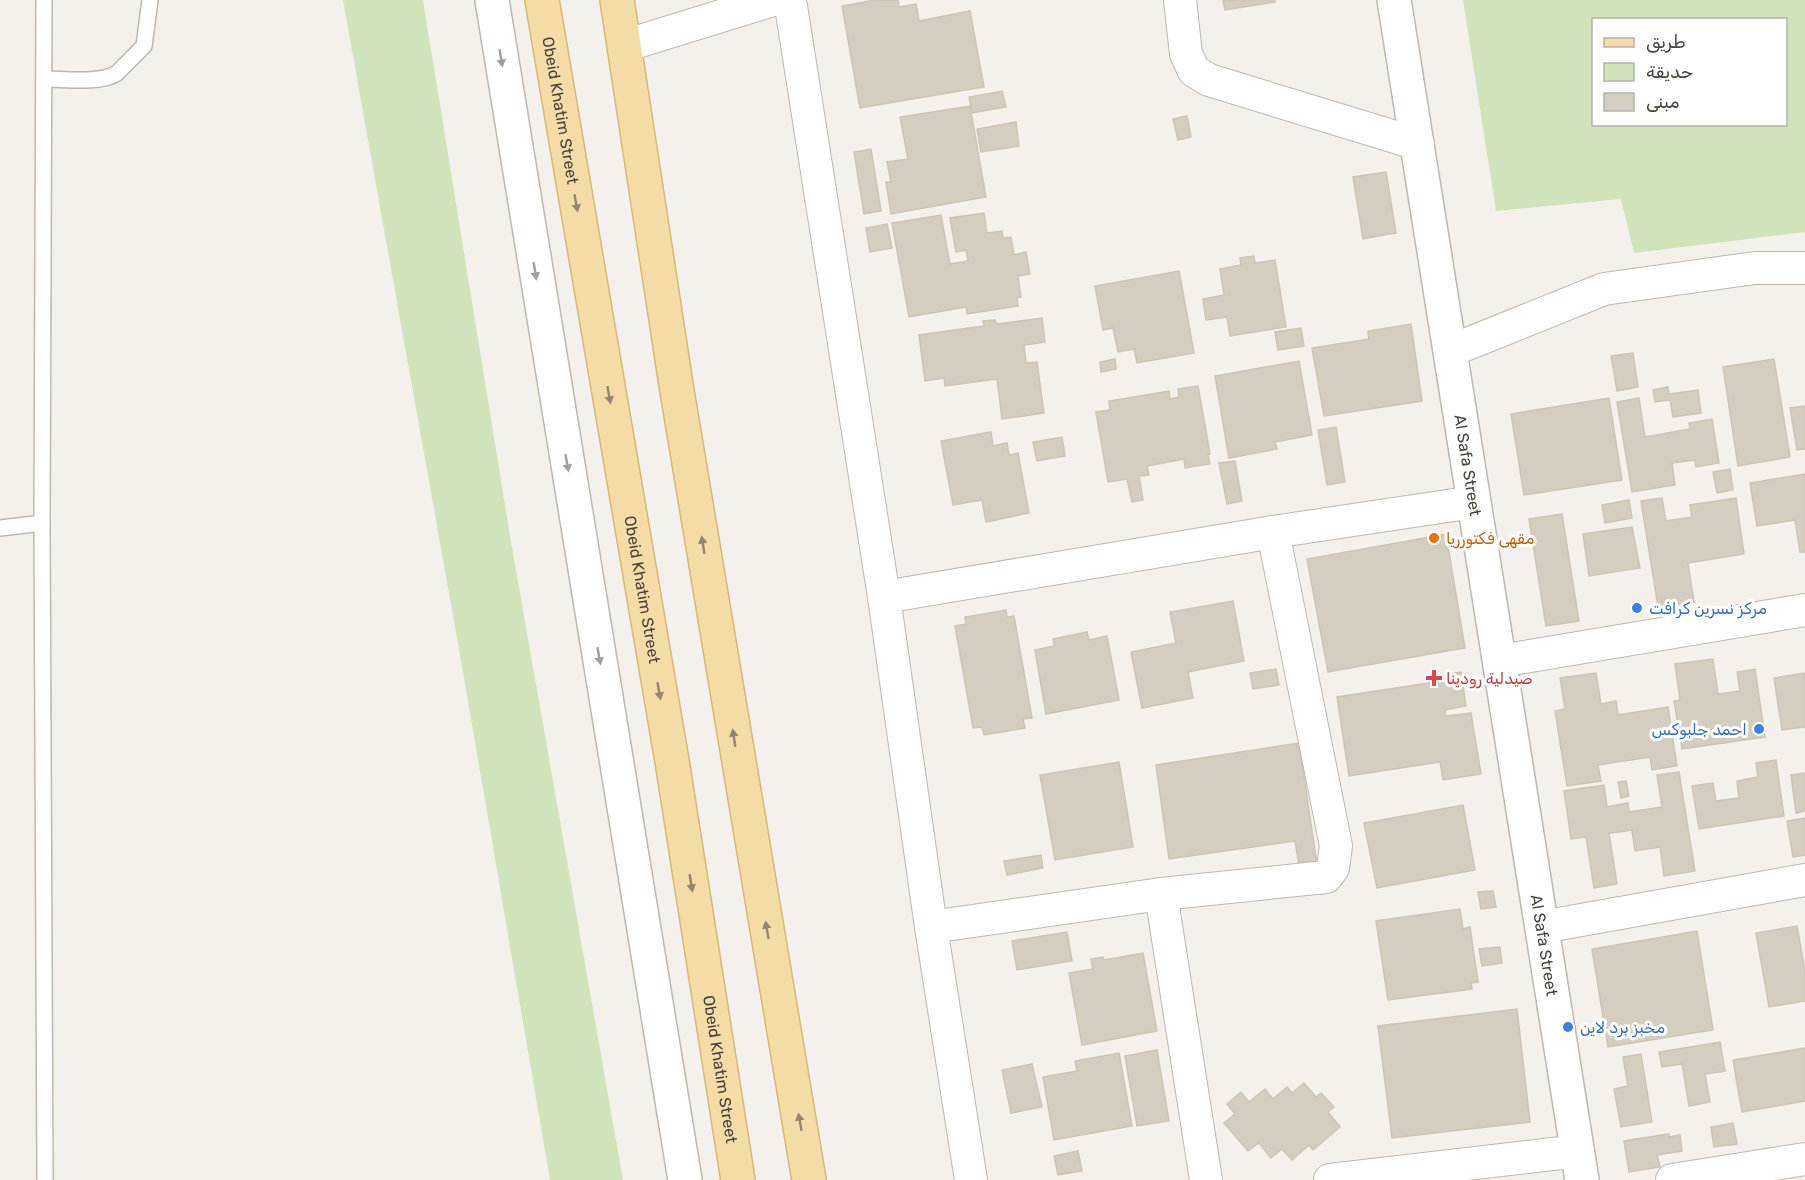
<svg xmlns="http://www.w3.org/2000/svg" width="1805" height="1180" font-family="Rubik,Vazirmatn,sans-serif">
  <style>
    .green { fill: #d1e3ba; fill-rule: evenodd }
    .building { fill: #d4cdc2; stroke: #cec4b6; stroke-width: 1.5 }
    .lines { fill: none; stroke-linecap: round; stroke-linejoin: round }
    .service-casing { stroke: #beb9af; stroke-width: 18 }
    .minor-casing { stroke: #beb9af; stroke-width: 34 }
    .tertiary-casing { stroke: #beb9af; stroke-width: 36 }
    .primary-casing { stroke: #d6b877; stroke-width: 36 }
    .service { stroke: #fff; stroke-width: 15 }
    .minor { stroke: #fff; stroke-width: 32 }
    .tertiary { stroke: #fff; stroke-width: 33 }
    .primary { stroke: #f3dca6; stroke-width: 33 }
    .oneway { fill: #a3a09c }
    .oneway2 { fill: #94876b }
    .food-dot { fill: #e8710a; stroke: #fff; stroke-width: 2 }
    .shop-dot { fill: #3f7fe0; stroke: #fff; stroke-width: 2 }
    .health-dot { fill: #e0444e; stroke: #fff; stroke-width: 2 }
    .labels { text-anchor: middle; stroke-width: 6; stroke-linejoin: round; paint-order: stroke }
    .street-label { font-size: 16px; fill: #47423a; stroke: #fff }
    .food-label { font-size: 16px; fill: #c56008; stroke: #fff; text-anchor: start }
    .shop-label { font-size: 16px; fill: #366cbe; stroke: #fff; text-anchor: start }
    .health-label { font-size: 16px; fill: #be3a42; stroke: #fff; text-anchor: start }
  </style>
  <rect width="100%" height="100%" fill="#f4f1ec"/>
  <g class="green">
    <polygon points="343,0 423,0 510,536 623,1180 550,1180 462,666"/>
    <path d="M 1463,0 L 1805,0 L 1805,232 L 1634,253 L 1621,199 L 1496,211 ZM 1594,20 L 1786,20 L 1786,124 L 1594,124 Z"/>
  </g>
  <g class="building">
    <polygon points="875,0 898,0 899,7 916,4 919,21 970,11 984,87 860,108 842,6"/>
    <polygon points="1223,0 1275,0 1275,2 1225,10"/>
    <polygon points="1002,91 1006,107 972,113 969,97"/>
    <polygon points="970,106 986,197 891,214 886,182 891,182 887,162 908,159 900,117"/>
    <polygon points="1187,116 1191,137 1178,140 1173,119"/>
    <polygon points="1016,122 1019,146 981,152 977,129"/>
    <polygon points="871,149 881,211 864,214 854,152"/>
    <polygon points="1386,172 1396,233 1363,239 1353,177"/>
    <polygon points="984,213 987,233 1002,231 1003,238 1011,237 1014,255 1026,252 1030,274 1018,276 1021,297 1017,298 1018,306 967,314 966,307 909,317 892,223 941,215 950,264 968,261 966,250 956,252 950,218"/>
    <polygon points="887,224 892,248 870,252 866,228"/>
    <polygon points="1254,256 1255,263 1275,260 1286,327 1230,336 1227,317 1206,320 1203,299 1224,295 1220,269 1241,265 1240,258"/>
    <polygon points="1179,271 1194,353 1137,363 1134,349 1118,352 1113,328 1103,330 1095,286"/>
    <polygon points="1042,318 1045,342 1024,345 1026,363 1037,362 1044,413 1002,419 997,379 945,386 944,378 925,381 919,335 984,326 983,321 995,320 997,324"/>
    <polygon points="1411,324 1422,401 1324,416 1312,348 1369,339 1368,331"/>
    <polygon points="1301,328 1304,346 1278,350 1275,332"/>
    <polygon points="1633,353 1638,387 1617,391 1611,356"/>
    <polygon points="1115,359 1116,369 1101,372 1100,362"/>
    <polygon points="1774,359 1790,457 1738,466 1723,367"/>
    <polygon points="1299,361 1312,435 1275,442 1277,449 1229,458 1215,376"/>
    <polygon points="1198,386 1210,454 1208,455 1210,464 1185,468 1184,459 1147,466 1149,475 1139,476 1143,500 1132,502 1127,479 1108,482 1096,412 1110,410 1109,401 1169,391 1170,399 1179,397 1178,389"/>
    <polygon points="1668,387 1669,394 1698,390 1701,413 1673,417 1670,400 1655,402 1653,390"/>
    <polygon points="1609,398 1622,480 1524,495 1511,414"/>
    <polygon points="1639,398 1645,437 1690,429 1689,423 1712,419 1719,463 1696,467 1695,460 1672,463 1675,485 1632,492 1617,402"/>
    <polygon points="1805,406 1805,449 1797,450 1790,408"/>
    <polygon points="1336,427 1345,482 1327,485 1318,430"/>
    <polygon points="991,432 993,446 1007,443 1009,455 1018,453 1029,513 986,522 982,500 953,505 941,441"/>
    <polygon points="1062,437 1065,456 1037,461 1033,442"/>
    <polygon points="1235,461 1242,501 1227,504 1219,463"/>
    <polygon points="1730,469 1733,490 1717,493 1713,472"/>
    <polygon points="1805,474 1805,552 1800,552 1795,520 1757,526 1750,483"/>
    <polygon points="1662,498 1666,521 1692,517 1690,505 1736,498 1744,554 1688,563 1694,602 1658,607 1641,501"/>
    <polygon points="1629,500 1632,518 1605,523 1602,505"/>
    <polygon points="1562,514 1579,621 1546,626 1529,519"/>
    <polygon points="1632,527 1640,568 1589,576 1583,534"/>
    <polygon points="1446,534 1465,648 1328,672 1307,559"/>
    <polygon points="1233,601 1244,661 1188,672 1193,698 1142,708 1131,652 1176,643 1170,612"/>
    <polygon points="1006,610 1007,617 1014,616 1032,718 1023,719 1025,728 984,735 982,727 973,728 955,626 966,624 965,617"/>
    <polygon points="1087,632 1089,640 1107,636 1119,700 1046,714 1035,650 1054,646 1053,639"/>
    <polygon points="1713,659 1718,694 1740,691 1737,672 1755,669 1765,737 1682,749 1674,701 1680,700 1675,664"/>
    <polygon points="1276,669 1279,685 1253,689 1250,673"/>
    <polygon points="1461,672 1466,706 1445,710 1446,716 1471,713 1481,774 1443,780 1440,762 1349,776 1337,697 1435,682 1434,676"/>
    <polygon points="1596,673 1601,704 1616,701 1618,715 1668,707 1677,766 1652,770 1650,757 1598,765 1601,781 1567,786 1555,711 1565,709 1560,678"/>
    <polygon points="1805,673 1805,727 1782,730 1774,678"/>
    <polygon points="1299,743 1317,864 1299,866 1295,841 1169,859 1156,765"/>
    <polygon points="1776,760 1784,816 1699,829 1692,786 1713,783 1716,801 1739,798 1737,781 1758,777 1756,763"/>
    <polygon points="1119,762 1133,847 1055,860 1040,775"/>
    <polygon points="1679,772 1695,871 1664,876 1660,847 1635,851 1632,830 1612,833 1609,833 1617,884 1594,888 1586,837 1571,839 1564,791 1604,785 1607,807 1628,803 1629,812 1662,807 1657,775"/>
    <polygon points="1805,773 1805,811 1796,813 1791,775"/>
    <polygon points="1626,781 1629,796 1621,798 1618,782"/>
    <polygon points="1463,805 1475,870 1377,888 1364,823"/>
    <polygon points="1805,818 1805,855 1793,857 1787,821"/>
    <polygon points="1041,855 1043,868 1007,875 1004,861"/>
    <polygon points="1493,891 1496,907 1481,909 1478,892"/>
    <polygon points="1460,909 1463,929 1470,927 1478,982 1471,983 1472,989 1388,1000 1376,921"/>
    <polygon points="1797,926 1805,971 1805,1001 1769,1007 1756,933"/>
    <polygon points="1697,931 1713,1030 1608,1047 1592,949"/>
    <polygon points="1067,932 1072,961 1017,970 1012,941"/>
    <polygon points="1500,947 1502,963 1482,966 1479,949"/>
    <polygon points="1143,953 1157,1031 1082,1045 1069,973 1093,969 1091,959 1103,957 1104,960"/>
    <polygon points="1517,1009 1530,1122 1392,1138 1378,1026"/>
    <polygon points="1720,1042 1725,1071 1705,1074 1710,1102 1689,1106 1682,1064 1662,1067 1659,1052"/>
    <polygon points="1805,1048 1805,1101 1742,1112 1733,1060"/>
    <polygon points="1157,1050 1169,1121 1137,1126 1125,1056"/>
    <polygon points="1119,1053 1132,1126 1054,1140 1043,1077 1077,1071 1075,1061"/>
    <polygon points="1641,1054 1652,1122 1621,1127 1614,1089 1628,1086 1623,1057"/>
    <polygon points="1032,1064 1042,1107 1011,1113 1002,1070"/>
    <polygon points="1304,1083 1316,1097 1321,1093 1334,1107 1328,1112 1340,1127 1313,1150 1309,1145 1292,1160 1282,1149 1271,1158 1259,1143 1248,1151 1224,1123 1235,1114 1227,1104 1241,1092 1249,1102 1265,1089 1273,1099 1287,1087 1292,1093"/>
    <polygon points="1733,1123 1737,1144 1714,1147 1711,1127"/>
    <polygon points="1669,1134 1669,1137 1680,1135 1682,1151 1657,1155 1660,1167 1629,1172 1624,1141"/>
    <polygon points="1078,1151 1082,1171 1058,1175 1054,1156"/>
  </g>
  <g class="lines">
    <defs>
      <g id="service">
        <polyline points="44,0 42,523 45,1180"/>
        <path d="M 45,79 C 65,79 101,84 117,73 L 144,46 L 150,0"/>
        <polyline points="0,528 42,523"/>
      </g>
      <g id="minor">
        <polyline points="790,0 884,597 931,927"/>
        <polyline points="1180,0 1186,54 1194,71 1209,80 1418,144"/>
        <polyline points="624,46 773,0"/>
        <polyline points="1450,351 1604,289 1755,268 1805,268"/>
        <polyline points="884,597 1273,532 1474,502"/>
        <polyline points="1500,661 1805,610"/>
        <polyline points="1161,894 1206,1180"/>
        <polyline points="1542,927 1805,880"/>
        <polyline points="971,1180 931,927 1161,894 1326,877 1333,868 1336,846 1273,532"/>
        <polyline points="1330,1180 1578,1151"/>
        <polyline points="1672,1180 1805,1159"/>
      </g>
      <g id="tertiary">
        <polyline points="492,0 685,1180"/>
        <path id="s1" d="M 1394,0 L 1582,1180"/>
      </g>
      <g id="primary">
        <path id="s2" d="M 542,0 L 672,761 L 738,1180"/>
        <polyline points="617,0 677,391 809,1180"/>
      </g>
    </defs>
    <use href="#service" class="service-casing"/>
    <use href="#minor" class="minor-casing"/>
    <use href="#tertiary" class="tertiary-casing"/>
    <use href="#primary" class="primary-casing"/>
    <use href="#service" class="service"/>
    <use href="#minor" class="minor"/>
    <use href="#tertiary" class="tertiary"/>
    <use href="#primary" class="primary"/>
  </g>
  <defs><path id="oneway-solid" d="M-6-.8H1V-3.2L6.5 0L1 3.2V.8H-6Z" transform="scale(1.5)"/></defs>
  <g class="oneway">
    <use href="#oneway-solid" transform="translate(501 58) rotate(81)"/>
    <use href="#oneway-solid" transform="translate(535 271) rotate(81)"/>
    <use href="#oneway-solid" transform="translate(567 463) rotate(80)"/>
    <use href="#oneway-solid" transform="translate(599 656) rotate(80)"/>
  </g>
  <g class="oneway2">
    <use href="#oneway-solid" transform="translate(576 203) rotate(80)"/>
    <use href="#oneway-solid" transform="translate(609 395) rotate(80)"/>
    <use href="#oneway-solid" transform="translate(703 545) rotate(-99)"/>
    <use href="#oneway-solid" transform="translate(659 691) rotate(80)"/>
    <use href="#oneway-solid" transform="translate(734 738) rotate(-99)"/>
    <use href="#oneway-solid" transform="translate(691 883) rotate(81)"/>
    <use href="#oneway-solid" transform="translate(767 930) rotate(-100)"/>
    <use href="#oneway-solid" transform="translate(800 1122) rotate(-100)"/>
  </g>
  <circle class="food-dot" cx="1434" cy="538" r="6"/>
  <g class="shop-dot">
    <circle cx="1637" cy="608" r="6"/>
    <circle cx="1759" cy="729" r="6"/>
    <circle cx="1568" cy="1027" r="6"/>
  </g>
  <path class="health-dot" d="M1431 669h6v6h6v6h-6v6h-6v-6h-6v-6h6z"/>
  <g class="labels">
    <g class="street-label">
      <text dy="6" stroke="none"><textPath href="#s2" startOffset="112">Obeid Khatim Street</textPath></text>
      <text dy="6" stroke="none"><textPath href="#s1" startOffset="471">Al Safa Street</textPath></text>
      <text dy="6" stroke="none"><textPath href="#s2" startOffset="598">Obeid Khatim Street</textPath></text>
      <text dy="6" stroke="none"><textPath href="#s1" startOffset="957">Al Safa Street</textPath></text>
      <text dy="6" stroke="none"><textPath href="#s2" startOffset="1084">Obeid Khatim Street</textPath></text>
    </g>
    <g class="food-label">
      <text x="1446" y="544">مقهى فكتورريا</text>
    </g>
    <g class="shop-label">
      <text x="1649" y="614">مركز نسرين كرافت</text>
      <text x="1747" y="735" text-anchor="end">احمد جلبوكس</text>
      <text x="1580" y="1033">مخبز برد لاين</text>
    </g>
    <g class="health-label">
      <text x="1446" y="684">صيدلية رودينا</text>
    </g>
  </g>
  <rect x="1592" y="18" width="195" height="108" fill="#ffffff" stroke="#b5b3b0" stroke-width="1.5"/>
  <rect x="1604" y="38" width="30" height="9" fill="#f3dca6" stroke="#b5b3b0" stroke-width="1.5"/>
  <text x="1646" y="48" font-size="18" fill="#47423a">طريق</text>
  <rect x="1604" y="63" width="30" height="18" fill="#d1e3ba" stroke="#b5b3b0" stroke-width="1.5"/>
  <text x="1646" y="78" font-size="18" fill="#47423a">حديقة</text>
  <rect x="1604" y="93" width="30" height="18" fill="#d4cdc2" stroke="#b5b3b0" stroke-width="1.5"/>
  <text x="1646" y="108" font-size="18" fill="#47423a">مبنى</text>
</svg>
